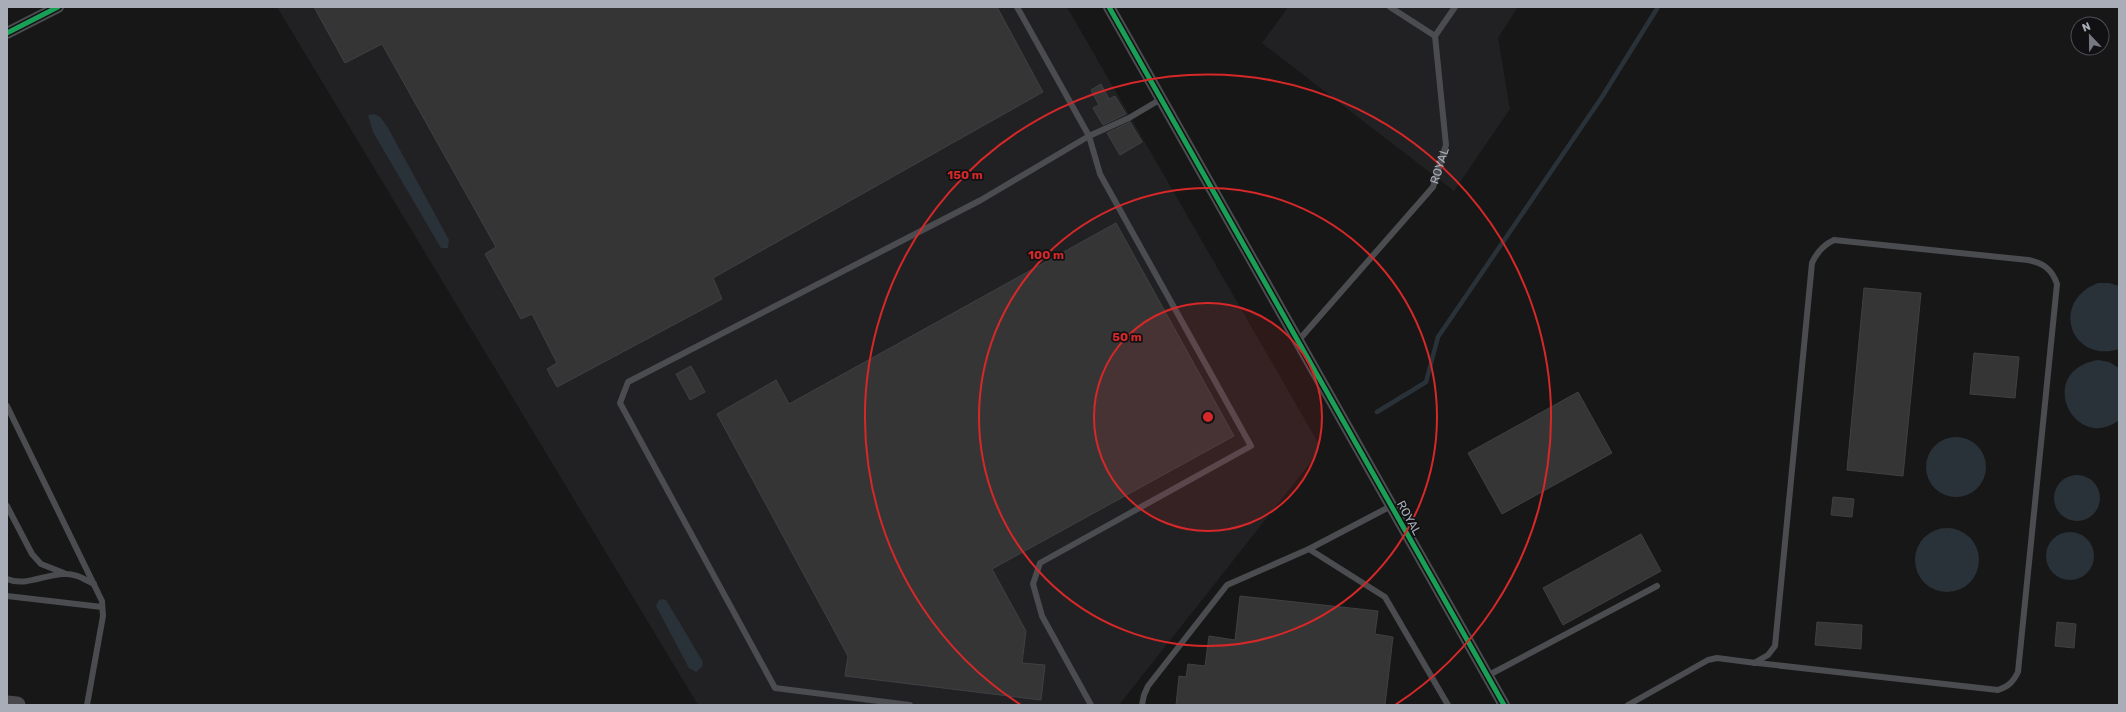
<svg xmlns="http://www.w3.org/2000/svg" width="2126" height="712" font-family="Rubik,sans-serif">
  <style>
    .built { fill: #212123 }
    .water { fill: #2a3239 }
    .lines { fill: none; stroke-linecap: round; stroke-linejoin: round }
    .stream { stroke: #2a3239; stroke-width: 4.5 }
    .building { fill: #353536; stroke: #3f4043 }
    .lane { stroke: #4b4c50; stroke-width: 6 }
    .street { stroke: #4b4c50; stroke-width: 12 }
    .secondary { stroke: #4a4a4e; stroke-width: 17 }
    .cycleway-casing { stroke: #111113; stroke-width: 8 }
    .cycleway { stroke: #1a9f57; stroke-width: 5 }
    .ring { fill: none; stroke: #d62828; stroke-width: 2 }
    .labels { text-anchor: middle; stroke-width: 3.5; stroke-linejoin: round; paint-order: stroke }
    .street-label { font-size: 12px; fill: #a8adb8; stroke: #111113 }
    .centre { fill: #d62828; stroke: #111113; stroke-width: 2 }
    .ring-label { font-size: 12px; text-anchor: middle; font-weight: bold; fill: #d62828; stroke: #111113; stroke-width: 3.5; stroke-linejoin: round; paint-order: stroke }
  </style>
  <rect width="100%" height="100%" fill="#171717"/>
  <g class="built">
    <polygon points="277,7 1067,7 1319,444 1318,453 1119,705 698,705"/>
    <polygon points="1288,7 1518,7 1498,38 1510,109 1454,191 1262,43"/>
  </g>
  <g class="water">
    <polygon points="374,114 380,117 388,128 449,240 448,248 441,248 373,132 368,115"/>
    <path d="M 2098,283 L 2109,283 L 2119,286 L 2119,349 C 2071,364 2049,302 2098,283 Z"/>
    <path d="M 2098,360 L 2109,362 L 2119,368 L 2119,420 C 2074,454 2034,371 2098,360 Z"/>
    <circle cx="1956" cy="467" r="30"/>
    <circle cx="2077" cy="498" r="23"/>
    <circle cx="1947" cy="560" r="32"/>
    <circle cx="2070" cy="556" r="24"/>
    <polygon points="663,599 666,600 703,662 702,667 696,672 689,668 656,606 659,600"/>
  </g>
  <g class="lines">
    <polyline class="stream" points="1377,412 1426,382 1438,337 1602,97 1658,7"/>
  </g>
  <g class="building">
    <polygon points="314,7 997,7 1043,92 713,278 722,299 557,387 547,369 557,363 532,314 521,319 485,254 496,247 382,44 345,63"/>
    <polygon points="1101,84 1109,99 1115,96 1126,114 1103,125 1093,108 1099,105 1091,90"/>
    <polygon points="1130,122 1142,142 1120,155 1107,133"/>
    <polygon points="1116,223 1234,436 992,569 1026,631 1022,663 1045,665 1041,700 845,676 848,656 717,414 776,380 789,404"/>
    <polygon points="1864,288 1921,293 1903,476 1847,470"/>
    <polygon points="1974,353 2019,357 2015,398 1970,394"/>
    <polygon points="691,366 705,392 690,400 676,374"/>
    <polygon points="1578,392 1612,453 1502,514 1468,453"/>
    <polygon points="1833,497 1854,499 1852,517 1831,515"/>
    <polygon points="1641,534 1661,571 1563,625 1543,588"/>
    <polygon points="1240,596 1378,611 1375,634 1393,637 1385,705 1176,705 1179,676 1186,677 1188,664 1205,666 1209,636 1235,640"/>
    <polygon points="1817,622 1862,625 1861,649 1815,645"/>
    <polygon points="2057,622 2076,624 2074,648 2055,646"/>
  </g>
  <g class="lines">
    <g class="lane">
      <polyline points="1017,7 1089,136 1129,118 1161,99"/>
      <polyline points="1390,7 1435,36"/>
      <path id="s1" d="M 1298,341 L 1433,187 L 1446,145 L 1435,36 L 1455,7"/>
      <polyline points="7,406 102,601 103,616 87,705"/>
      <polyline points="7,506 32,554 41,564 64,573"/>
      <polyline points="1309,549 1391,506"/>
      <path d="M 7,579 C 25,587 46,574 64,574 C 75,573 84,579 94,584"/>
      <polyline points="7,596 102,607"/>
      <polyline points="1487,676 1657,586"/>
      <polyline points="910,705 775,688 620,403 628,382 981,200 1089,136 1100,174 1251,446 1040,563 1033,584 1042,616 1091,705"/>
      <polyline points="1142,705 1144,695 1148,686 1227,585 1309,549 1385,597 1448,705"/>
      <path d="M 1628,705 L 1708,660 L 1717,658 L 1748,662 L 1998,690 C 2009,686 2013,682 2018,672 L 2057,284 C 2052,269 2043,263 2028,260 L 1834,240 C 1823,245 1817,252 1812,263 L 1775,646 L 1768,655 L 1754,663"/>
    </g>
    <g class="street">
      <polyline points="1109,7 1504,705"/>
      <polyline points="7,33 58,7"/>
    </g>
    <polyline class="secondary" points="7,704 17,705"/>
    <defs>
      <g id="cycleway">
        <polyline points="1109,7 1504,705"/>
        <polyline points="7,33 58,7"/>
      </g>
    </defs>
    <use href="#cycleway" class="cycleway-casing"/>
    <use href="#cycleway" class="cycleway"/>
  </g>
  <circle cx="1208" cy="417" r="114" fill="#d62828" fill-opacity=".12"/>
  <g class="ring">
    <circle cx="1208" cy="417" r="114"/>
    <circle cx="1208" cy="417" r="229"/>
    <path d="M1021 705A343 343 0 1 1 1395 705"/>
  </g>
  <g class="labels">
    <g class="street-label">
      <text dy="4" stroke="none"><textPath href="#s1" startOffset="227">ROYAL</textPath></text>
      <text transform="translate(1409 518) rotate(61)" y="4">ROYAL</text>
    </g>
  </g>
  <circle cx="1208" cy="417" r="6" class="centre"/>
  <g class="ring-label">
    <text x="965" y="179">150 m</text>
    <text x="1046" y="259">100 m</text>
    <text x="1127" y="341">50 m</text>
  </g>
  <rect width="2126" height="712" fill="none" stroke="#a8adb8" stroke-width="16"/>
  <g transform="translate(2090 36) rotate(338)"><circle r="19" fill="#111113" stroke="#4d4f55"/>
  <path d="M0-3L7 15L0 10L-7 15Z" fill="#757880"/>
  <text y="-6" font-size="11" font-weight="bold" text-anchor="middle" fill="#a8adb8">N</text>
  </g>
</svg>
